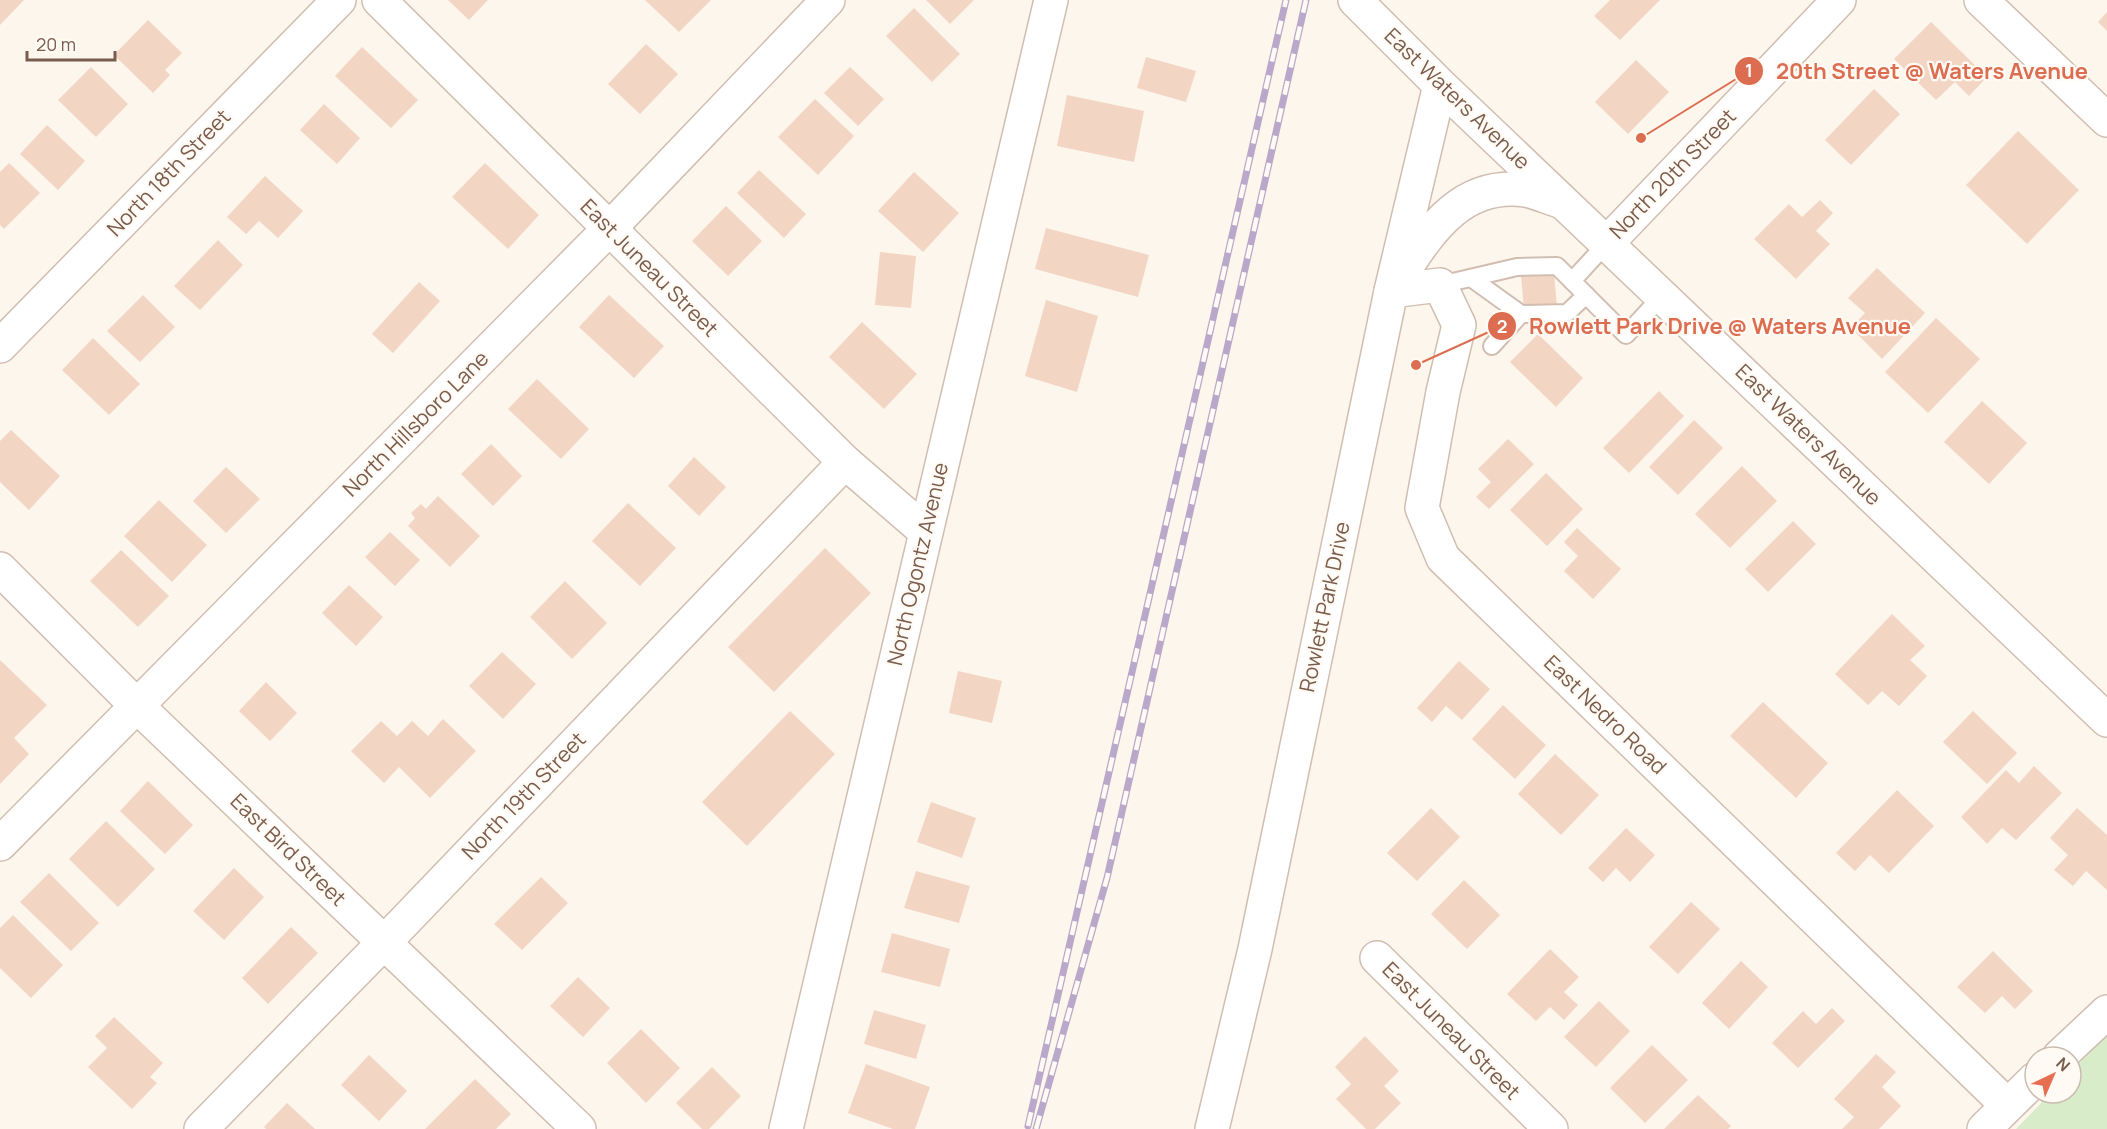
<svg xmlns="http://www.w3.org/2000/svg" width="2107" height="1129" font-family="Manrope,sans-serif">
  <style>
    .green { fill: #d8ecc9 }
    .building { fill: #f3d5c3 }
    .lines { fill: none; stroke-linecap: round; stroke-linejoin: round }
    .service-casing { stroke: #d1beb0; stroke-width: 20 }
    .minor-casing { stroke: #d1beb0; stroke-width: 36 }
    .tertiary-casing { stroke: #d1beb0; stroke-width: 36 }
    .service { stroke: #fff; stroke-width: 16 }
    .minor { stroke: #fff; stroke-width: 33 }
    .tertiary { stroke: #fff; stroke-width: 33 }
    .rail-casing { stroke: #b9a8c9; stroke-width: 7 }
    .rail { stroke: #fffaf3; stroke-width: 4.5; stroke-dasharray: 14; stroke-linecap: butt }
    .labels { text-anchor: middle; stroke-width: 4.5; stroke-linejoin: round; paint-order: stroke }
    .street-label { font-size: 21px; fill: #7a5c4d; stroke: #fffaf3 }
    .leader { fill: none; stroke: #dc6d51; stroke-width: 2 }
    .callout-dot { fill: #dc6d51; stroke: #fffaf3; stroke-width: 2 }
    .mark-label { font-size: 18px; text-anchor: middle; font-weight: bold; fill: #fff }
    .callout-label { font-size: 22px; text-anchor: middle; font-weight: bold; fill: #dc6d51; stroke: #fffaf3; stroke-width: 4.5; stroke-linejoin: round; paint-order: stroke }
  </style>
  <rect width="100%" height="100%" fill="#fdf6ec"/>
  <polygon class="green" points="2107,1035 2107,1129 2016,1129 2051,1093 2071,1093 2071,1072"/>
  <g class="building">
    <polygon points="0,0 24,0 0,25"/>
    <polygon points="448,0 488,0 469,20"/>
    <polygon points="645,0 711,0 679,32"/>
    <polygon points="926,0 974,0 950,24"/>
    <polygon points="1610,0 1660,0 1620,40 1594,16"/>
    <polygon points="914,8 960,54 932,82 886,36"/>
    <polygon points="2107,12 2107,31 2098,22"/>
    <polygon points="148,20 182,53 165,70 170,75 153,93 114,55"/>
    <polygon points="1931,22 1987,77 1969,96 1955,82 1936,100 1894,59"/>
    <polygon points="646,44 678,74 640,114 608,84"/>
    <polygon points="362,47 418,100 391,128 335,76"/>
    <polygon points="1146,57 1196,71 1186,102 1137,88"/>
    <polygon points="1636,60 1669,92 1628,134 1595,102"/>
    <polygon points="91,67 128,104 96,137 58,100"/>
    <polygon points="850,67 884,99 858,126 824,93"/>
    <polygon points="1874,89 1900,114 1851,165 1825,140"/>
    <polygon points="1067,95 1144,111 1134,162 1057,146"/>
    <polygon points="815,99 854,136 818,175 778,137"/>
    <polygon points="324,104 360,138 337,164 300,130"/>
    <polygon points="47,125 85,161 58,190 20,154"/>
    <polygon points="2018,131 2079,190 2027,244 1966,185"/>
    <polygon points="9,163 40,193 4,229 0,225 0,172"/>
    <polygon points="485,163 539,215 508,249 452,197"/>
    <polygon points="759,170 806,214 784,238 737,193"/>
    <polygon points="914,172 959,213 923,252 878,211"/>
    <polygon points="265,176 303,211 278,238 259,221 246,234 227,217"/>
    <polygon points="1820,200 1833,213 1816,231 1830,244 1796,279 1754,239 1789,204 1802,217"/>
    <polygon points="726,206 762,241 728,276 692,241"/>
    <polygon points="1046,228 1149,255 1138,297 1035,269"/>
    <polygon points="218,240 243,265 200,310 174,286"/>
    <polygon points="880,252 916,256 911,308 875,305"/>
    <polygon points="1877,268 1925,313 1882,359 1851,328 1865,313 1848,298"/>
    <polygon points="1554,273 1557,307 1524,309 1521,275"/>
    <polygon points="419,282 440,301 393,353 372,334"/>
    <polygon points="143,295 175,327 140,362 107,331"/>
    <polygon points="609,295 664,346 634,378 579,327"/>
    <polygon points="1046,300 1098,316 1077,392 1025,376"/>
    <polygon points="1936,318 1980,359 1928,413 1885,372"/>
    <polygon points="862,322 917,374 884,409 829,357"/>
    <polygon points="1538,334 1583,378 1556,407 1510,362"/>
    <polygon points="93,338 140,384 109,415 62,370"/>
    <polygon points="537,379 589,429 561,459 508,409"/>
    <polygon points="1659,391 1684,416 1629,473 1603,448"/>
    <polygon points="1982,401 2027,443 1989,484 1944,442"/>
    <polygon points="1694,420 1723,448 1678,495 1649,467"/>
    <polygon points="11,430 60,476 29,510 0,482 0,441"/>
    <polygon points="1508,439 1534,464 1489,509 1476,497 1491,482 1478,469"/>
    <polygon points="491,444 522,476 493,506 461,474"/>
    <polygon points="694,457 726,487 699,516 668,486"/>
    <polygon points="1742,466 1777,501 1730,548 1695,514"/>
    <polygon points="226,467 260,499 226,533 193,501"/>
    <polygon points="1546,473 1583,509 1547,546 1510,510"/>
    <polygon points="438,496 480,536 450,567 408,526 415,518 411,513 421,504 426,509"/>
    <polygon points="159,500 207,545 172,582 124,536"/>
    <polygon points="628,503 676,548 640,586 592,541"/>
    <polygon points="1793,521 1816,544 1768,592 1745,569"/>
    <polygon points="1577,528 1621,569 1593,599 1564,571 1578,556 1564,542"/>
    <polygon points="390,532 420,560 395,586 365,557"/>
    <polygon points="825,548 871,593 774,692 728,647"/>
    <polygon points="121,550 169,596 138,627 90,581"/>
    <polygon points="565,581 607,623 572,659 530,617"/>
    <polygon points="349,585 383,617 356,646 322,613"/>
    <polygon points="1892,614 1925,646 1910,660 1927,676 1899,706 1882,691 1868,705 1835,674"/>
    <polygon points="502,652 536,684 503,719 469,686"/>
    <polygon points="0,660 47,705 14,738 29,754 0,784"/>
    <polygon points="1459,661 1490,689 1462,720 1446,706 1432,722 1417,708"/>
    <polygon points="958,671 1002,681 992,723 949,713"/>
    <polygon points="266,682 297,713 270,741 239,711"/>
    <polygon points="1763,702 1828,763 1796,798 1730,736"/>
    <polygon points="1503,705 1546,745 1515,779 1472,739"/>
    <polygon points="790,711 835,754 747,846 702,802"/>
    <polygon points="1973,711 2017,753 1987,784 1943,742"/>
    <polygon points="443,719 476,751 430,798 399,767 384,783 351,751 381,721 397,736 412,721 428,736"/>
    <polygon points="1555,754 1599,795 1561,835 1518,794"/>
    <polygon points="2034,766 2062,793 2016,840 2002,828 1987,844 1961,817 2006,770 2019,783"/>
    <polygon points="148,781 193,825 165,854 120,811"/>
    <polygon points="1897,790 1934,826 1889,873 1870,855 1855,871 1836,853"/>
    <polygon points="931,802 976,818 962,858 917,842"/>
    <polygon points="1431,808 1460,837 1417,881 1387,853"/>
    <polygon points="2077,808 2107,835 2107,890 2086,871 2073,886 2054,870 2068,855 2050,838"/>
    <polygon points="106,821 155,869 118,907 69,859"/>
    <polygon points="1626,828 1655,855 1630,882 1616,868 1603,882 1588,868"/>
    <polygon points="234,868 264,897 224,940 193,911"/>
    <polygon points="916,871 970,886 959,923 904,908"/>
    <polygon points="49,873 99,923 71,951 20,902"/>
    <polygon points="541,877 568,903 522,950 494,924"/>
    <polygon points="1464,880 1500,915 1467,949 1431,914"/>
    <polygon points="1691,902 1720,929 1678,974 1649,947"/>
    <polygon points="13,915 63,965 31,998 0,968 0,928"/>
    <polygon points="291,927 318,953 268,1004 242,978"/>
    <polygon points="892,933 950,949 940,987 881,972"/>
    <polygon points="1550,949 1579,977 1564,992 1578,1005 1564,1020 1550,1007 1536,1021 1507,994"/>
    <polygon points="1993,951 2033,991 2015,1009 2002,996 1985,1013 1957,987"/>
    <polygon points="1741,961 1768,987 1729,1029 1702,1003"/>
    <polygon points="578,977 610,1008 583,1037 550,1006"/>
    <polygon points="1599,1001 1630,1031 1596,1067 1564,1037"/>
    <polygon points="1832,1008 1845,1021 1798,1068 1772,1043 1803,1011 1816,1024"/>
    <polygon points="874,1010 926,1025 916,1059 864,1044"/>
    <polygon points="114,1017 163,1063 150,1077 157,1083 132,1109 88,1067 107,1048 95,1036"/>
    <polygon points="641,1029 680,1068 646,1103 607,1063"/>
    <polygon points="1365,1036 1399,1071 1384,1086 1401,1103 1375,1129 1366,1129 1336,1099 1351,1084 1335,1067"/>
    <polygon points="1652,1045 1688,1080 1645,1123 1610,1088"/>
    <polygon points="1876,1054 1896,1072 1882,1087 1901,1106 1879,1129 1842,1129 1854,1117 1834,1099"/>
    <polygon points="369,1055 407,1091 379,1121 341,1085"/>
    <polygon points="866,1064 930,1087 915,1129 893,1129 848,1113"/>
    <polygon points="712,1067 741,1096 709,1129 702,1129 676,1103"/>
    <polygon points="475,1079 511,1114 496,1129 425,1129"/>
    <polygon points="1698,1095 1731,1126 1728,1129 1664,1129"/>
    <polygon points="287,1103 315,1129 266,1129 264,1127"/>
  </g>
  <g class="lines">
    <defs>
      <g id="service">
        <polyline points="1607,243 1572,281 1626,335 1662,296"/>
        <polyline points="1471,278 1521,314 1567,313 1586,295"/>
        <polyline points="1440,285 1517,267 1557,266 1572,281"/>
        <polyline points="1492,346 1521,314"/>
      </g>
      <g id="minor">
        <polyline points="379,0 845,462 925,531"/>
        <polyline points="1981,0 2107,120"/>
        <polyline points="1391,291 1440,285 1459,325 1443,392 1422,508 1443,558 2007,1105"/>
        <polyline points="0,346 339,0"/>
        <polyline points="0,569 137,706 579,1129"/>
        <polyline points="0,844 609,229 828,0"/>
        <polyline points="1377,958 1551,1129"/>
        <polyline points="201,1129 402,924 845,462"/>
        <polyline points="786,1129 1051,0"/>
      </g>
      <g id="tertiary">
        <polyline points="1355,0 1440,85 2107,720"/>
        <polyline points="1607,243 1839,0"/>
        <path d="M 1403,272 C 1432,227 1464,182 1525,190 C 1537,192 1549,198 1560,201"/>
        <polyline points="2059,1057 2107,1012"/>
        <polyline points="1212,1129 1255,949 1391,291 1440,85"/>
        <polyline points="1984,1129 2035,1079"/>
      </g>
    </defs>
    <use href="#service" class="service-casing"/>
    <use href="#minor" class="minor-casing"/>
    <use href="#tertiary" class="tertiary-casing"/>
    <use href="#service" class="service"/>
    <use href="#minor" class="minor"/>
    <use href="#tertiary" class="tertiary"/>
    <defs>
      <g id="rail">
        <polyline points="1028,1126 1286,0"/>
        <polyline points="1036,1129 1107,878 1306,0"/>
      </g>
    </defs>
    <use href="#rail" class="rail-casing"/>
    <use href="#rail" class="rail"/>
  </g>
  <g class="labels">
    <g class="street-label">
      <text transform="translate(1457 99) rotate(44)" y="7">East Waters Avenue</text>
      <text transform="translate(169 173) rotate(-46)" y="7">North 18th Street</text>
      <text transform="translate(1673 174) rotate(-46)" y="7">North 20th Street</text>
      <text transform="translate(649 268) rotate(45)" y="7">East Juneau Street</text>
      <text transform="translate(416 424) rotate(-45)" y="7">North Hillsboro Lane</text>
      <text transform="translate(1808 435) rotate(44)" y="7">East Waters Avenue</text>
      <text transform="translate(918 564) rotate(-77)" y="7">North Ogontz Avenue</text>
      <text transform="translate(1325 607) rotate(-78)" y="7">Rowlett Park Drive</text>
      <text transform="translate(1605 715) rotate(44)" y="7">East Nedro Road</text>
      <text transform="translate(524 796) rotate(-46)" y="7">North 19th Street</text>
      <text transform="translate(288 850) rotate(44)" y="7">East Bird Street</text>
      <text transform="translate(1451 1031) rotate(45)" y="7">East Juneau Street</text>
    </g>
  </g>
  <path class="leader" d="M1641 138L1749 71M1416 365L1502 326"/>
  <g class="callout-dot">
    <circle cx="1641" cy="138" r="6"/>
    <circle cx="1416" cy="365" r="6"/>
    <circle cx="1749" cy="71" r="15"/>
    <circle cx="1502" cy="326" r="15"/>
  </g>
  <g class="mark-label">
    <text x="1749" y="77">1</text>
    <text x="1502" y="333">2</text>
  </g>
  <g class="callout-label">
    <text x="1932" y="79">20th Street @ Waters Avenue</text>
    <text x="1720" y="334">Rowlett Park Drive @ Waters Avenue</text>
  </g>
  <g transform="translate(2053 1075) rotate(44)"><circle r="28" fill="#fffaf3" stroke="#cabbb1" stroke-width="1.5"/>
  <path d="M0-4.5L10 22L0 15L-10 22Z" fill="#e76f51"/>
  <text y="-9" font-size="16" font-weight="bold" text-anchor="middle" fill="#7a5c4d">N</text>
  </g>
  <path d="M27 51v9h88v-9" fill="none" stroke="#7a5c4d" stroke-width="3"/>
  <text x="36" y="51" font-size="18" fill="#7a5c4d" stroke="#fffaf3" stroke-width="4.5" paint-order="stroke">20 m</text>
</svg>
